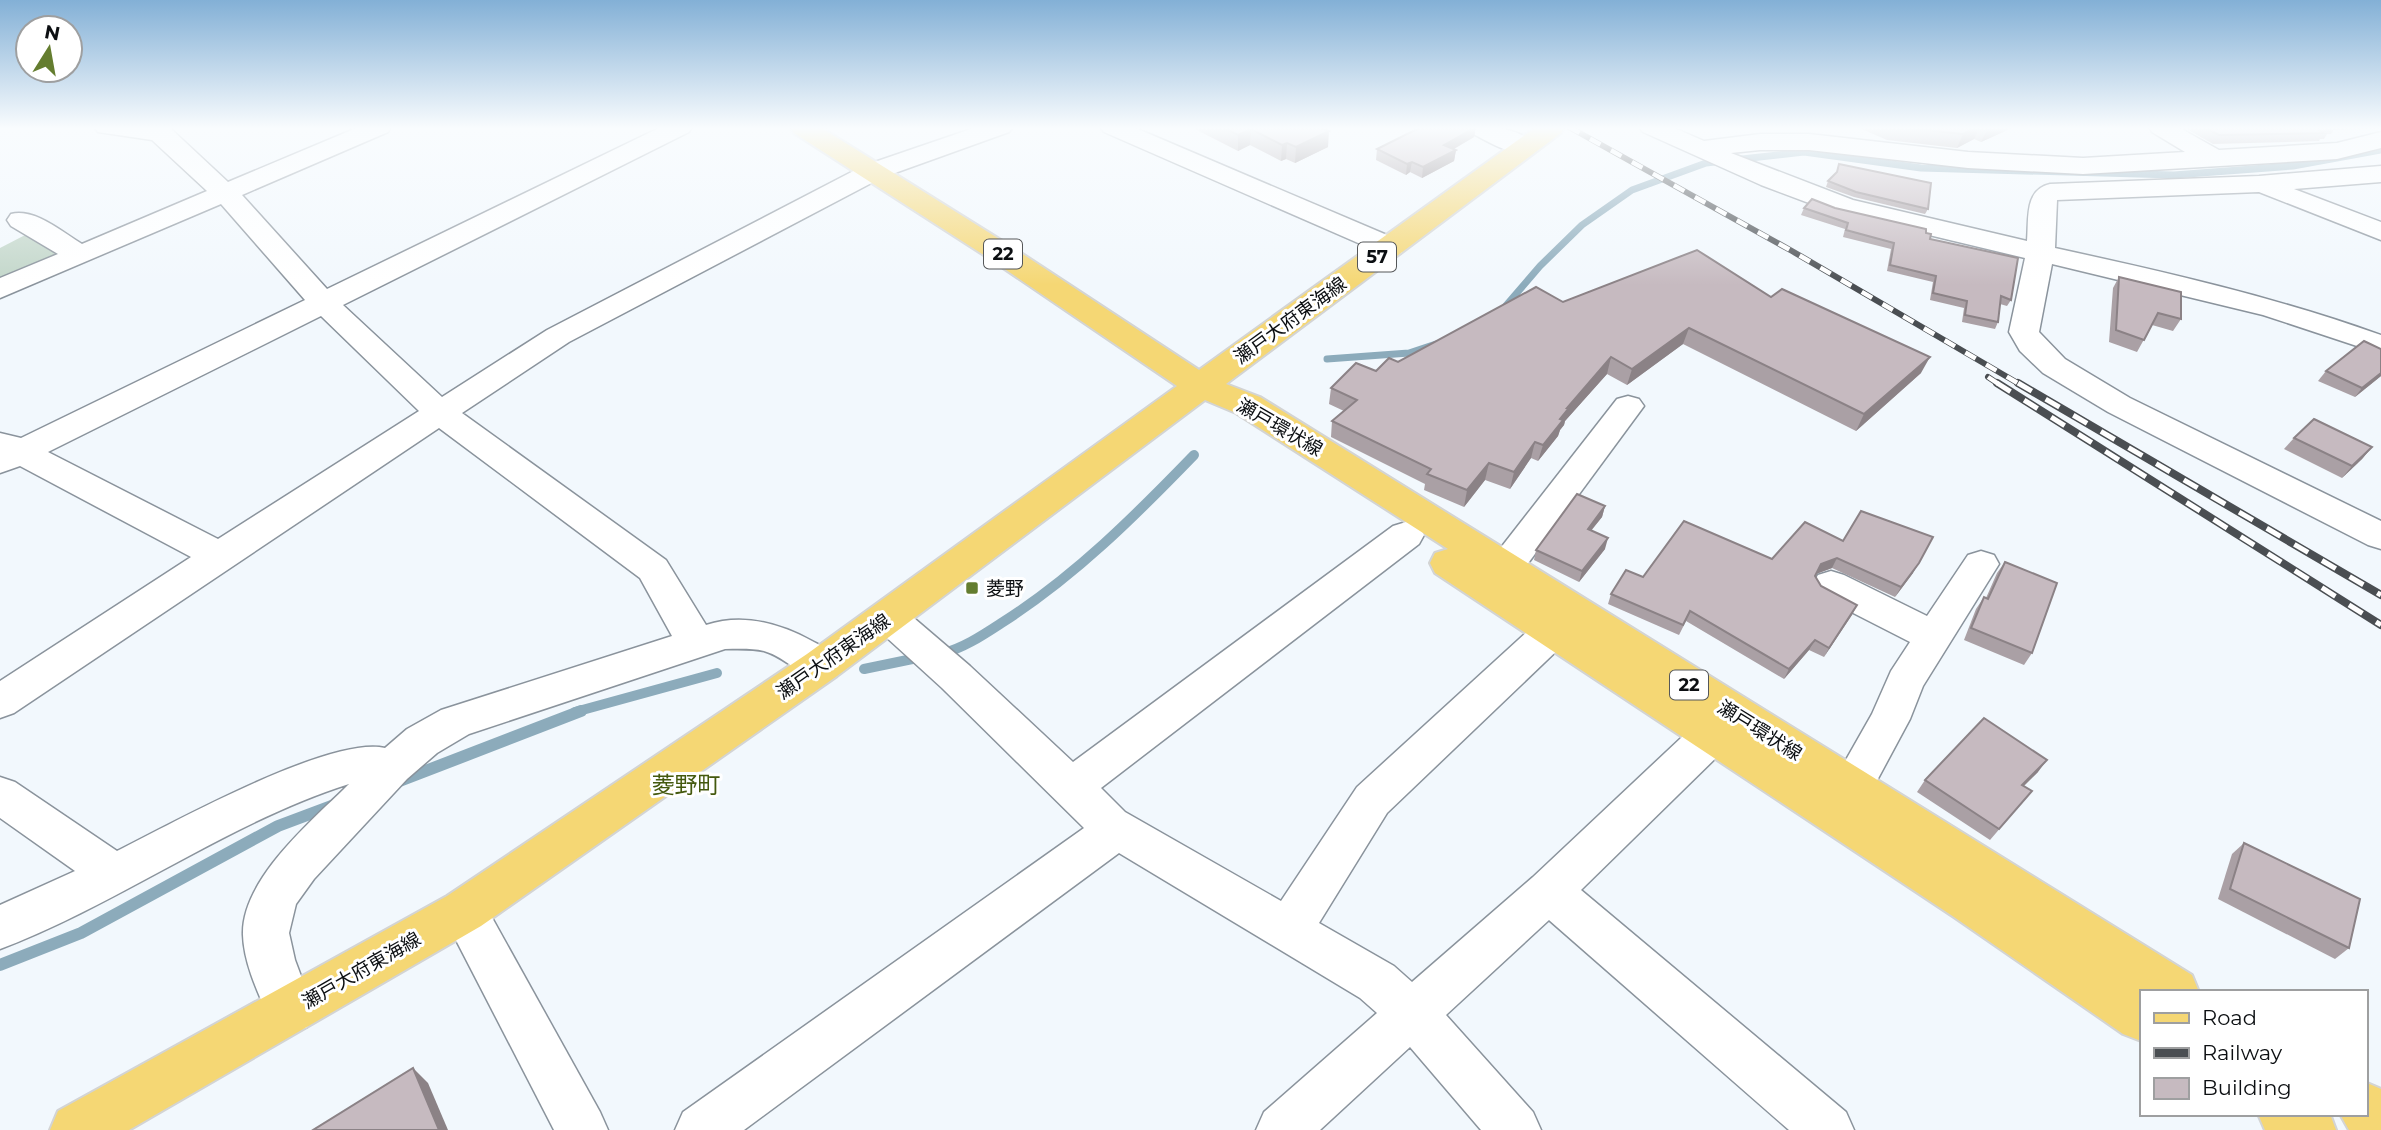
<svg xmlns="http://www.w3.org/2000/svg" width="2381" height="1130" font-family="Montserrat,'Noto Sans JP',sans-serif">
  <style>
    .green { fill: #c2d6c9 }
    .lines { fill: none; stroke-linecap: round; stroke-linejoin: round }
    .stream-far2 { stroke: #8cabbb; stroke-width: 7 }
    .stream-far1 { stroke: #8cabbb; stroke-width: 10 }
    .stream { stroke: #8cabbb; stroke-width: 12 }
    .street-casing { stroke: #8a939c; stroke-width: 3 }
    .primary-casing { stroke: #d3d4d4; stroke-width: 4 }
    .street { fill: #fff; fill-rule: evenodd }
    .primary { fill: #f5d774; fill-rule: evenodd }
    .rail-far1-casing { stroke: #4a4e52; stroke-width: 6 }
    .rail-casing { stroke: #4a4e52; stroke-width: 8 }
    .rail-far1 { stroke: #fff; stroke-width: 4.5; stroke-dasharray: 12; stroke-linecap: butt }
    .rail { stroke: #fff; stroke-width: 5; stroke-dasharray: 16; stroke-linecap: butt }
    .wall { fill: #aaa0a5 }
    .shaded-wall { fill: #8b8286 }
    .building { fill: #c6bac0; stroke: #8b8286; stroke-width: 2 }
    .poi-dot { fill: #647d2f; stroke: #fff; stroke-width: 2.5 }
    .labels { text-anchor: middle; stroke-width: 6; stroke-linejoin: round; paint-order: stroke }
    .shield { fill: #fff; stroke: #555759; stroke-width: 2 }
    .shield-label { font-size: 18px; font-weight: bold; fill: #0c0f12 }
    .street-label { font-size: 19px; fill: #0c0f12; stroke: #fff }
    .poi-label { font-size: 19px; fill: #0c0f12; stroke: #fff; text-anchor: start }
    .quarter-label { font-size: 23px; fill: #44590e; stroke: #fff }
  </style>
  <rect width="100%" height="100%" fill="#f2f8fd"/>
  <polygon class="green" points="29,233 69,255 0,285 0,248"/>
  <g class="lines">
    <g class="stream-far2">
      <polyline points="1503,309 1540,266 1582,225 1632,190 1706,163 1804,152 1921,168 2174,175 2293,166 2381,150"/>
      <polyline points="1327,359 1409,353 1436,344"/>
    </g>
    <g class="stream-far1">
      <path d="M 941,654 C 964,648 983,635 1003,622 C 1075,576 1135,516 1194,455"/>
      <polyline points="864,669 922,657"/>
      <polyline points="575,712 717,673"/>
    </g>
    <g class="stream">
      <polyline points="397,782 581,711"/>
      <polyline points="0,965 81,933 278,826 334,805"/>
    </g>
    <defs>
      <g id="street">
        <path d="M 94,127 L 169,127 L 228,182 L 359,127 L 391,127 L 388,132 L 242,195 L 327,289 L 661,127 L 692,127 L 689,132 L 343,305 L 442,397 L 547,330 L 863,166 L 977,127 L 1013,127 L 1009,132 L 881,178 L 569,342 L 462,413 L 666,560 L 706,625 C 743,613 779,623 812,641 C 825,648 835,652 842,665 L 836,676 C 803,686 792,659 764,651 C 752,648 737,649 725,649 L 469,734 L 437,753 L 407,779 L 314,879 L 296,904 L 289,933 L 295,960 L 314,1011 L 307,1027 L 290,1034 L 273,1027 C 261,999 244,966 243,935 C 241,879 313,820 349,784 C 229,822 119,904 0,949 L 0,905 L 75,871 L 0,818 L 0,777 L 15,782 L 117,851 C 171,824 331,735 385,748 L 407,729 L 441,710 L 672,636 L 640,578 L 439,428 L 14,713 L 0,718 L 0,681 L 191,557 L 20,466 L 0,473 L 0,433 L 21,438 L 305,300 L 221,204 L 0,298 L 0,278 L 58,254 L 11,226 L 7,220 L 11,214 C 35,208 62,232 82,244 L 207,191 L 152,140 L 98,132 ZM 321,316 L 419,411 L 218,539 L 48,452 Z"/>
        <polygon points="1100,127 1133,127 1401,241 1405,247 1401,253 1391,255 1381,253 1104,132"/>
        <path d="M 1465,127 C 1486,125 1524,128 1537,147 L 1533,152 C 1512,158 1488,141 1469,132 Z"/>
        <path d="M 1639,127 L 1672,127 L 1704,141 L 1760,134 L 1809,134 L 1968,152 L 2083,158 L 2185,152 L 2152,132 L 2149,127 L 2178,127 L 2219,150 L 2337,143 L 2381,132 L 2381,148 L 2337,159 L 2083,174 L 1968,168 L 1809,150 L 1760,150 L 1731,153 L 1853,200 L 2027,241 C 2029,219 2024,190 2050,184 L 2259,176 L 2381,166 L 2381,182 L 2294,189 L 2381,222 L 2381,240 L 2259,192 L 2057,200 L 2055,248 C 2165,272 2275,297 2381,335 L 2381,354 L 2263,315 L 2052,264 L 2039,332 L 2065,359 L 2130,398 L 2381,521 L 2381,549 L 2368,545 L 2108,412 L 2043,373 L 2020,351 L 2009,332 L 2025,258 L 1833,212 L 1761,185 L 1643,132 Z"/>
        <polygon points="1628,396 1639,399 1644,406 1518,577 1505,581 1492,577 1487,568 1492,559 1617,399"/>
        <polygon points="1406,522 1419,526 1424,535 1419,544 1101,788 1125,812 1281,901 1357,787 1539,621 1553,616 1567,621 1572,631 1567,641 1387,813 1319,923 1394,966 1412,982 1533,877 1698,722 1713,717 1728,722 1734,734 1728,746 1581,890 1846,1112 1854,1130 1789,1130 1549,920 1446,1015 1533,1112 1541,1130 1481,1130 1410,1047 1320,1130 1256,1130 1264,1112 1377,1013 1360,998 1119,853 744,1130 675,1130 683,1112 1084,828 942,688 875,627 869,617 875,607 888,603 901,607 970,666 1073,762 1393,526"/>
        <polygon points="1981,551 1994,555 1999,564 1923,686 1910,719 1866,801 1851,806 1836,801 1830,788 1872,714 1891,671 1910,642 1818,595 1812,585 1818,575 1831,571 1844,575 1927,616 1968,555"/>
        <polygon points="464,890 480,896 600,1112 608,1130 554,1130 441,911 448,896"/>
      </g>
      <g id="primary">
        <polygon points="790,127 820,127 1012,247 1199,370 1536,127 1565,127 1561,133 1226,384 1260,397 2192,975 2199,992 2141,992 2141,1041 2123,1034 1954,917 1435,573 1430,563 1435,553 1448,549 1236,413 1205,400 837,676 481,926 129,1130 50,1130 58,1111 447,896 807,654 1177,386 990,259 794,133"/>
        <polygon points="2365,1082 2381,1089 2381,1130 2349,1130 2340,1114 2365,1114"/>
        <polygon points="2258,1114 2330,1114 2336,1130 2265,1130"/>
      </g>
    </defs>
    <use href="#street" class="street-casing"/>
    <use href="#primary" class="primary-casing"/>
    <use href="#street" class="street"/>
    <use href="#primary" class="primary"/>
    <defs>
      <g id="rail-far1">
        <polyline points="1569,127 1792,251 2021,385"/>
        <polyline points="1988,377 2000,385"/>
      </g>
      <g id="rail">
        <polyline points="1997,383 2381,625"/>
        <polyline points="2018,383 2381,595"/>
      </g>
    </defs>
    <use href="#rail-far1" class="rail-far1-casing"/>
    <use href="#rail" class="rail-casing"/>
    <use href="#rail-far1" class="rail-far1"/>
    <use href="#rail" class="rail"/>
  </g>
  <g class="wall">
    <polygon points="1191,127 1319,127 1328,147 1295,163 1286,159 1281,161 1250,145 1238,151"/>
    <polygon points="1418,127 1476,127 1474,137 1454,149 1456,150 1454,161 1422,178 1410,172 1406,175 1376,160 1377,149 1420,127"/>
    <polygon points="1857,127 2014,127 1981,142 1974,139 1957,148 1887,140"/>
    <polygon points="2183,127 2381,127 2381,129 2334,130 2331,134 2327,134 2324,139 2320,139 2319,141 2213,144"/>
    <polygon points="1828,181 1928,209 1925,214 1854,197 1826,187"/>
    <polygon points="1804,208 1835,208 1926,233 1930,239 2011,300 2007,306 2000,304 1998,322 1995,329 1962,322 1964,308 1930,300 1933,282 1887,271 1891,249 1843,237 1845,229 1801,215"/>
    <polygon points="2119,277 2181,319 2173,331 2152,325 2137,352 2109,342 2113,288"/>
    <polygon points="1771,297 1921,373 1856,431 1683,344 1627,385 1607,374 1565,421 1564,425 1560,430 1558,436 1538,461 1531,458 1510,489 1485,480 1464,507 1424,490 1425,484 1331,437 1332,421 1344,411 1329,404 1331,388 1563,302"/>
    <polygon points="2381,349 2381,376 2355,397 2318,381 2326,371"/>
    <polygon points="2294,438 2372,447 2362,459 2342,478 2284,449"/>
    <polygon points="1605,506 1602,517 1591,531 1605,549 1579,582 1534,560 1536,550"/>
    <polygon points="1843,541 1913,573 1895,597 1832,568 1816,574 1815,576 1821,586 1857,605 1824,657 1809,650 1784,679 1686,621 1679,635 1608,604 1611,594 1643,577 1772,559"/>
    <polygon points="2005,562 2032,653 2024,665 1964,640 1976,609 1984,597 1986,598 1997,573"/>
    <polygon points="2038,772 2024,786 2032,791 1990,840 1917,792 1925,780"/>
    <polygon points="2244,843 2349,948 2335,959 2218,899 2232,854"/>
  </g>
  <g class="shaded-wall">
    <polygon points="1476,127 1474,137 1443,155 1444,145"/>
    <polygon points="1978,127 1980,127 1974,139 1957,148 1963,134"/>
    <polygon points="1992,127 2014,127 1981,142 1988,128"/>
    <polygon points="1251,129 1250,145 1238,151 1238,135"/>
    <polygon points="1329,131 1328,147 1295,163 1296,147"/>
    <polygon points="1287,143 1286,159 1281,161 1282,145"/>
    <polygon points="1456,150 1454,161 1422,178 1423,167"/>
    <polygon points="1412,162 1410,172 1406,175 1407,164"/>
    <polygon points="1689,328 1683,344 1627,385 1632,369"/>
    <polygon points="1611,357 1607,374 1565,421 1564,425 1560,430 1558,436 1538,461 1543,445 1567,408"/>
    <polygon points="1930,357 1921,373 1856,431 1864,414"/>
    <polygon points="2381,373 2381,376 2355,397 2362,388"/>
    <polygon points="1535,442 1531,458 1510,489 1514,472"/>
    <polygon points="2372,447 2362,459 2342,478 2352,466"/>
    <polygon points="1489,463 1485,480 1464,507 1467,490"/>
    <polygon points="1605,506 1602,517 1584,539 1588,529"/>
    <polygon points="1608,538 1605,549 1579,582 1582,571"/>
    <polygon points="1837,558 1832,568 1816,574 1821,564"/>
    <polygon points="1919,563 1913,573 1895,597 1901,587"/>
    <polygon points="1857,605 1852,615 1824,657 1829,648"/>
    <polygon points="1815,640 1809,650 1784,679 1789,669"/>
    <polygon points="2047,760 2038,772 2013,796 2022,785"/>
    <polygon points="413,1068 428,1083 448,1130 439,1130"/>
  </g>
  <g class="building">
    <polygon points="1222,127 1319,127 1329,131 1296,147 1287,143 1282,145 1251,129 1238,135"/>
    <polygon points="1421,127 1476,127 1444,145 1456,150 1423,167 1412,162 1407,164 1377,149"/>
    <polygon points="1896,127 1978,127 1963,134"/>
    <polygon points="2203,127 2324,127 2329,131 2321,131 2324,133 2219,135"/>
    <polygon points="1839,164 1931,183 1928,209 1856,192 1828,181 1837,172"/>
    <polygon points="1812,199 1835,208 1926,229 1926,233 1931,234 1930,239 2018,258 2011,300 2001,296 1998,322 1965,315 1967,301 1933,293 1936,276 1890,265 1894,243 1846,230 1848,223 1804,208"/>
    <polygon points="1697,250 1771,297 1782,289 1930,357 1864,414 1689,328 1632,369 1611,357 1567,408 1569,408 1560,419 1563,420 1543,445 1535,442 1514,472 1489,463 1467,490 1427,474 1431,469 1332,421 1357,400 1331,388 1356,363 1376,371 1389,358 1398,362 1536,287 1563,302"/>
    <polygon points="2119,277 2181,292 2181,319 2158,313 2144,340 2116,330"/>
    <polygon points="2364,341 2381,349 2381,373 2362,388 2326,371"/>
    <polygon points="2314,419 2372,447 2352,466 2294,438"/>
    <polygon points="1577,494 1605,506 1588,529 1608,538 1582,571 1536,550"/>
    <polygon points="1861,511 1933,537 1919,563 1901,587 1837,558 1821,564 1815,576 1821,586 1857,605 1829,648 1815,640 1789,669 1690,611 1683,625 1611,594 1626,570 1643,577 1684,521 1772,559 1805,522 1843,541"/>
    <polygon points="2005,562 2057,583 2032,653 1971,628 1984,597 1988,599"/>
    <polygon points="1984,718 2047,760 2022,785 2032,791 1999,829 1925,780"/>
    <polygon points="2244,843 2360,899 2349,948 2230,889"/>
    <polygon points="413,1068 439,1130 313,1130"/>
  </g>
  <linearGradient id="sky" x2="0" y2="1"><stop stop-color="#83b0d6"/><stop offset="0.45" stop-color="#f9fcfe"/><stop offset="1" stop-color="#f9fcfe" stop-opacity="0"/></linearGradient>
  <rect width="2381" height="285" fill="url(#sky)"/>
  <rect class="poi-dot" x="965" y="581" width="14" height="14" rx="3.5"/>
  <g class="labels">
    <g class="shield">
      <rect x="984" y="239.5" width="38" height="29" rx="5"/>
      <rect x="1358" y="242.5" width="38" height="29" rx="5"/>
      <rect x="1670" y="670.5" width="38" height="29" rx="5"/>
    </g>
    <g class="shield-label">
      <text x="1003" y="260">22</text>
      <text x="1377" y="263">57</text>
      <text x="1689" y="691">22</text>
    </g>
    <g class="street-label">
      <text transform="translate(1290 320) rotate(-36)" y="7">瀬戸大府東海線</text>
      <text transform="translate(1280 427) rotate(30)" y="7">瀬戸環状線</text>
      <text transform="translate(833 656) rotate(-35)" y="7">瀬戸大府東海線</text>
      <text transform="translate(1760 730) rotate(32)" y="7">瀬戸環状線</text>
      <text transform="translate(361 970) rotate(-30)" y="7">瀬戸大府東海線</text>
    </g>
    <g class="poi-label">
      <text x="986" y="595">菱野</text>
    </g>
    <g class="quarter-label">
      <text x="686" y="793">菱野町</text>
    </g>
  </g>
  <rect x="2140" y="990" width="228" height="126" fill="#ffffff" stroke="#9e9fa0" stroke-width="2"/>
  <rect x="2154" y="1013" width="35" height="10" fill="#f5d774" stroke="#9e9fa0" stroke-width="2"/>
  <text x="2202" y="1025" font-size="21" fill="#0c0f12">Road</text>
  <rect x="2154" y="1048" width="35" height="10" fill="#4a4e52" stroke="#9e9fa0" stroke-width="2"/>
  <text x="2202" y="1060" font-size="21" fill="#0c0f12">Railway</text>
  <rect x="2154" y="1078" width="35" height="21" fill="#c6bac0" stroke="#9e9fa0" stroke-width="2"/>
  <text x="2202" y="1095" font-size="21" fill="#0c0f12">Building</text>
  <g transform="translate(49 49) rotate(11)"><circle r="33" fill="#ffffff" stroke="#9e9fa0" stroke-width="2"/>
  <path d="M0-5L12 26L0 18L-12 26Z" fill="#647d2f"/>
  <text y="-10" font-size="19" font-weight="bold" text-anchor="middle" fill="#0c0f12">N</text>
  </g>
</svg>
